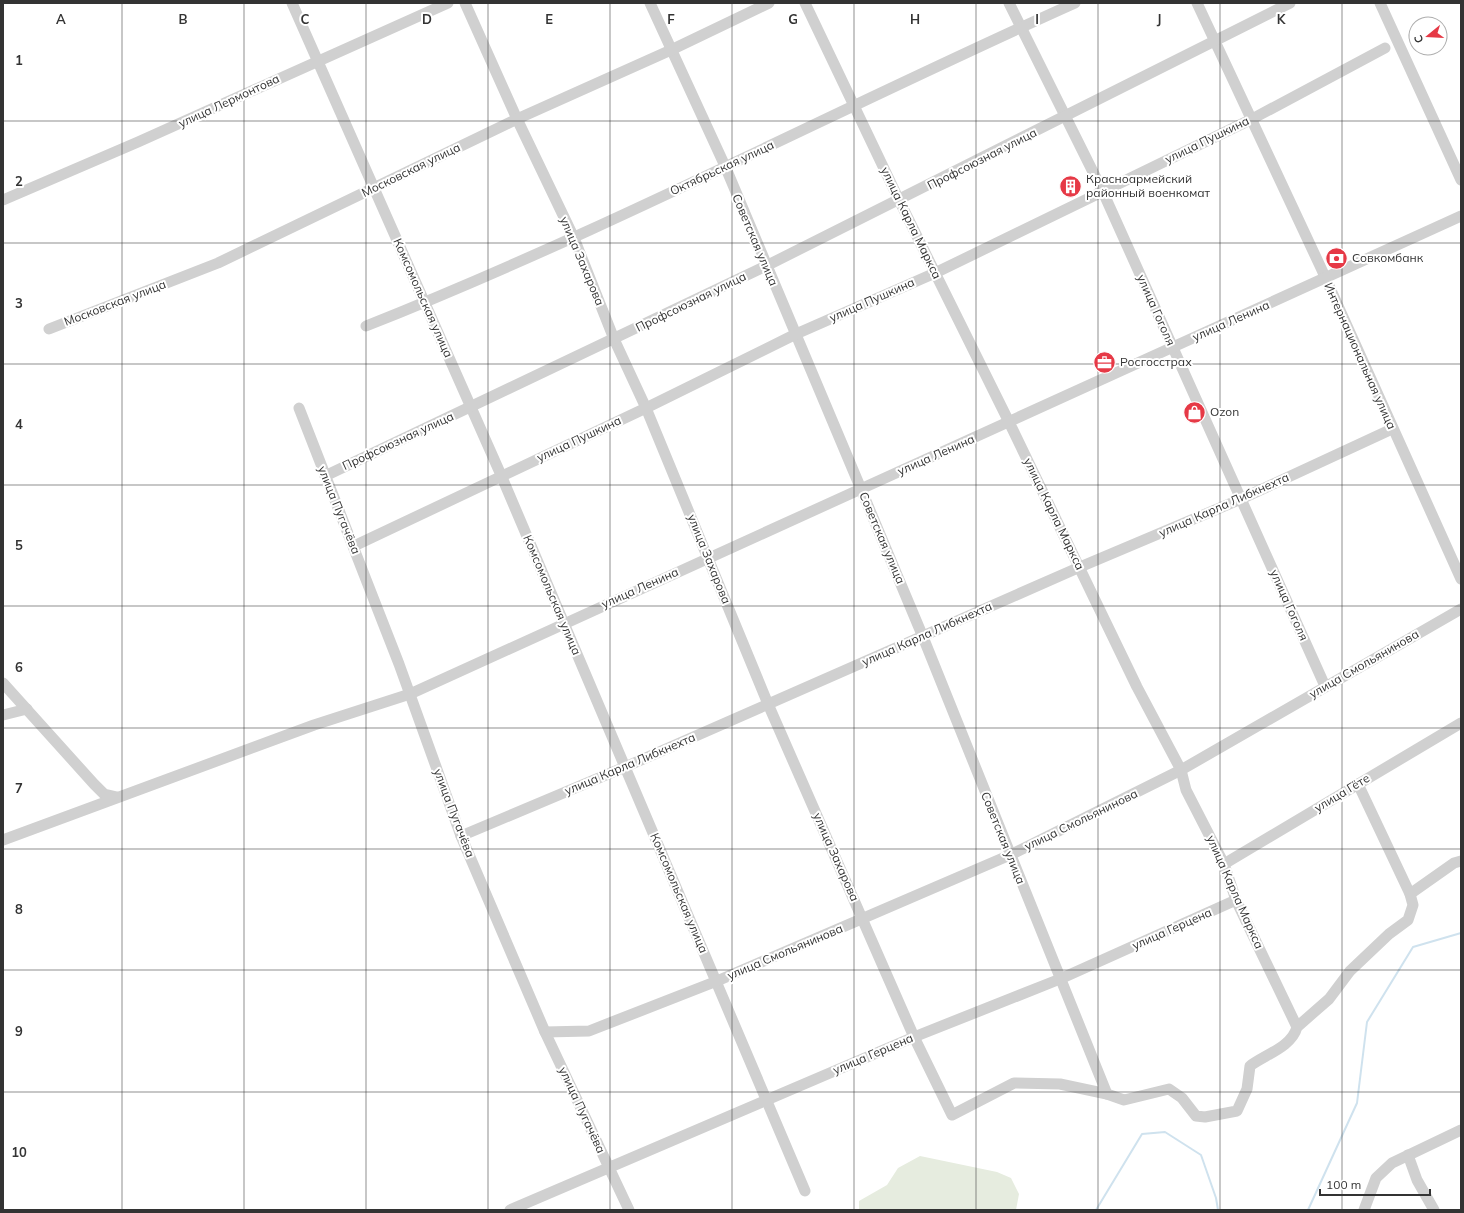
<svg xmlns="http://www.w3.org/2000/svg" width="1464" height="1213" font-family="Mulish,sans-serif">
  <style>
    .green { fill: #e6ecdf }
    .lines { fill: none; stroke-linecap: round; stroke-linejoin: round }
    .stream { stroke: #cfe2ee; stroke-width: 2 }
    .minor { stroke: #d0d0d0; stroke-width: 11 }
    .grid { fill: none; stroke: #333; stroke-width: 1; stroke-opacity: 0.55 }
    .labels { text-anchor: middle; stroke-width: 4; stroke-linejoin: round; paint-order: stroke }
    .street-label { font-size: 12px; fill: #333; stroke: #fff }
    .poi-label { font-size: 12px; fill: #333; stroke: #fff; text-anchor: start }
    .grid-label { font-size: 13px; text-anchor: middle; font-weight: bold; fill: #333; stroke: #fff; stroke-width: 4; stroke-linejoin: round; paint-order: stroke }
  </style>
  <rect width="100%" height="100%" fill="#fff"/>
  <polygon class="green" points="920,1156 997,1172 1011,1178 1019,1194 1016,1210 859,1210 859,1201 887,1185 898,1168"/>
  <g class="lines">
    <g class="stream">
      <polyline points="1096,1210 1142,1134 1165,1132 1201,1155 1216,1198 1218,1210"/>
      <polyline points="1308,1210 1357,1103 1367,1022 1413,947 1461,933"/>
    </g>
    <g class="minor">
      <polyline points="292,3 501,475 805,1191"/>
      <polyline points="465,3 517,119 574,238 614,339 646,408 768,704 914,1037 952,1115 1014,1083 1060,1084 1107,1094"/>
      <path d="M 650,3 L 725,166 L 861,489 L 923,637 L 1107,1094 L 1124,1100 L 1169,1089 L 1182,1098 L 1196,1116 L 1205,1117 L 1237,1111 L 1247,1089 L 1250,1066 C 1264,1055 1292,1047 1297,1027 L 1329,999 L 1350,971 L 1389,934 L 1408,920 L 1413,905 L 1410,894 L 1358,784"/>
      <polyline points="805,3 899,200 1009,422 1137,687 1181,770 1186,790 1224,864 1236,900 1297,1027"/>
      <polyline points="1009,3 1103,192 1325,686"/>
      <polyline points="1197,3 1321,268 1461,579"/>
      <polyline points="1380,3 1461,180"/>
      <polyline points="3,200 138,142 448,3"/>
      <path d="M 366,326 C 608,230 838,109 1075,3"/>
      <polyline points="49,329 218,263 517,119 671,50 769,3"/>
      <polyline points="299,408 399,664 461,836 545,1032 629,1210"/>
      <polyline points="325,476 766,266 1290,3"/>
      <polyline points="354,546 646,408 796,334 935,273 1252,119 1385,48"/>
      <polyline points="3,683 94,784 104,794 117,797"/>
      <polyline points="3,715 27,709"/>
      <polyline points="461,836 625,767 1080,567 1241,499 1392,429"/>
      <polyline points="3,840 314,725 410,694 1461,216"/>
      <polyline points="1224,864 1461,723"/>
      <polyline points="1410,894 1454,863 1461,861"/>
      <polyline points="545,1032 589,1031 717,981 1010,855 1181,770 1461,609"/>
      <polyline points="1408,1155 1417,1180 1434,1210"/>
      <polyline points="510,1210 914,1037 1060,979 1236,900"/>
      <polyline points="1364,1210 1376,1178 1392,1163 1461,1130"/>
    </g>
  </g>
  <path class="grid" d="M 122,3 L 122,1210M 244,3 L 244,1210M 366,3 L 366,1210M 488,3 L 488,1210M 610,3 L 610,1210M 732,3 L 732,1210M 854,3 L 854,1210M 976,3 L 976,1210M 1098,3 L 1098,1210M 1220,3 L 1220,1210M 1342,3 L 1342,1210M 3,121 L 1461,121M 3,243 L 1461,243M 3,364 L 1461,364M 3,485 L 1461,485M 3,606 L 1461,606M 3,728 L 1461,728M 3,849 L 1461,849M 3,970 L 1461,970M 3,1092 L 1461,1092"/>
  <defs>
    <symbol id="building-disc" viewBox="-11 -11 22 22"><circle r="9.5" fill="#e63946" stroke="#fff"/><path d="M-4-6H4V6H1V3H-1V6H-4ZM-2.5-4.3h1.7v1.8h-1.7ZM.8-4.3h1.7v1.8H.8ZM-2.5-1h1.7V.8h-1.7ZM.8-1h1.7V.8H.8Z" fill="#fff"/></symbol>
    <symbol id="bank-disc" viewBox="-11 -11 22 22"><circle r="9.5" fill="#e63946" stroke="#fff"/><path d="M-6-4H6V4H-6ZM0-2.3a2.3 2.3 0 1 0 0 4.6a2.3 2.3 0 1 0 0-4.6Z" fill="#fff"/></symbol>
    <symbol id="office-disc" viewBox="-11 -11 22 22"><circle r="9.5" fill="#e63946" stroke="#fff"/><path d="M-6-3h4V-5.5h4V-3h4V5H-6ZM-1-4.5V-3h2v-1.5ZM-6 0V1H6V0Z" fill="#fff"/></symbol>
    <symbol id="shop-disc" viewBox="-11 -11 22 22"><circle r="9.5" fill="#e63946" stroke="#fff"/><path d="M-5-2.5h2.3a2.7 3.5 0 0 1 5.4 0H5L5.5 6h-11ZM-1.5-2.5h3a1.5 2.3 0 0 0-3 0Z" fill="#fff"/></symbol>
  </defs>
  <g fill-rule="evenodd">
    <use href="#building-disc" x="1058" y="174" width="25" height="25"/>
    <use href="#bank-disc" x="1324" y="246" width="25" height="25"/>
    <use href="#office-disc" x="1092" y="350" width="25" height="25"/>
    <use href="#shop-disc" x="1182" y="400" width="25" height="25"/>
  </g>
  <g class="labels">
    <g class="street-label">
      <text transform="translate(229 101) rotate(-25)" y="4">улица Лермонтова</text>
      <text transform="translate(1207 140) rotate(-26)" y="4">улица Пушкина</text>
      <text transform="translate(982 159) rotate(-27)" y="4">Профсоюзная улица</text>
      <text transform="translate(722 168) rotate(-25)" y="4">Октябрьская улица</text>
      <text transform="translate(411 170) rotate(-26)" y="4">Московская улица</text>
      <text transform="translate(911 223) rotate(64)" y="4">улица Карла Маркса</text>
      <text transform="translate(755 240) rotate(67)" y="4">Советская улица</text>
      <text transform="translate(582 261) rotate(67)" y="4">улица Захарова</text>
      <text transform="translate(423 298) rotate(66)" y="4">Комсомольская улица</text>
      <text transform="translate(872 300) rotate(-24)" y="4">улица Пушкина</text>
      <text transform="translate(691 302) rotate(-26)" y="4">Профсоюзная улица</text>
      <text transform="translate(115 303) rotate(-21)" y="4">Московская улица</text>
      <text transform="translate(1156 310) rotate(66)" y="4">улица Гоголя</text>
      <text transform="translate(1231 321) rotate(-24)" y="4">улица Ленина</text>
      <text transform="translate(1360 356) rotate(66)" y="4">Интернациональная улица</text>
      <text transform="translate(579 439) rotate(-25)" y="4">улица Пушкина</text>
      <text transform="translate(398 441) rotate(-25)" y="4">Профсоюзная улица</text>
      <text transform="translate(936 455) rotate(-24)" y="4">улица Ленина</text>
      <text transform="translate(1224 505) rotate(-24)" y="4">улица Карла Либкнехта</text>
      <text transform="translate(339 510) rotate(68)" y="4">улица Пугачёва</text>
      <text transform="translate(1054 514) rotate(64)" y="4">улица Карла Маркса</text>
      <text transform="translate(882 538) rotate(67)" y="4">Советская улица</text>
      <text transform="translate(709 559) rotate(68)" y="4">улица Захарова</text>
      <text transform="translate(640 588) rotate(-24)" y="4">улица Ленина</text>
      <text transform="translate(552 595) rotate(67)" y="4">Комсомольская улица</text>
      <text transform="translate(1289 605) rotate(66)" y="4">улица Гоголя</text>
      <text transform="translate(927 634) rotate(-24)" y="4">улица Карла Либкнехта</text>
      <text transform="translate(1364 664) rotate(-30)" y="4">улица Смольянинова</text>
      <text transform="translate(630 764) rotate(-23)" y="4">улица Карла Либкнехта</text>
      <text transform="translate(1342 793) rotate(-31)" y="4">улица Гёте</text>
      <text transform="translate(454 813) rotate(69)" y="4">улица Пугачёва</text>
      <text transform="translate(1081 820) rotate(-26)" y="4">улица Смольянинова</text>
      <text transform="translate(1003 838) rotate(68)" y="4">Советская улица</text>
      <text transform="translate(836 857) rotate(66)" y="4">улица Захарова</text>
      <text transform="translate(1235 892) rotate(66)" y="4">улица Карла Маркса</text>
      <text transform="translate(679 893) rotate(67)" y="4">Комсомольская улица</text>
      <text transform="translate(1172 929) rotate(-24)" y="4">улица Герцена</text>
      <text transform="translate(785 952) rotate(-23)" y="4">улица Смольянинова</text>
      <text transform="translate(873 1054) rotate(-23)" y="4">улица Герцена</text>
      <text transform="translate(582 1110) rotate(65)" y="4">улица Пугачёва</text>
    </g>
    <g class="poi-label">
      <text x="1086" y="183">Красноармейский<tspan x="1086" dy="14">районный военкомат</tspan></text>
      <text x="1352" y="262">Совкомбанк</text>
      <text x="1120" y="366">Росгосстрах</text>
      <text x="1210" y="416">Ozon</text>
    </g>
  </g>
  <g class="grid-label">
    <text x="61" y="24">A</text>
    <text x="183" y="24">B</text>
    <text x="305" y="24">C</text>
    <text x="427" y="24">D</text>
    <text x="549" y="24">E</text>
    <text x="671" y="24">F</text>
    <text x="793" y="24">G</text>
    <text x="915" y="24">H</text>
    <text x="1037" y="24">I</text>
    <text x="1159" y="24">J</text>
    <text x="1281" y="24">K</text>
    <text x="19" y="65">1</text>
    <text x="19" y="186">2</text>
    <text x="19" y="308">3</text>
    <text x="19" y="429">4</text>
    <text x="19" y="550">5</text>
    <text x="19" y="672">6</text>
    <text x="19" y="793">7</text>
    <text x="19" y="914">8</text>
    <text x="19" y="1036">9</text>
    <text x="19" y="1157">10</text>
  </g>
  <rect width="1464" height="1213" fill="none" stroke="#333333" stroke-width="8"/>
  <g transform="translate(1428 36) rotate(252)"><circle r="19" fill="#ffffff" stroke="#adadad"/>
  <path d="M0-3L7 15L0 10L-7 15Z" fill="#e63946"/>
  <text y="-6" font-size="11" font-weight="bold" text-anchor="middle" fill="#333333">С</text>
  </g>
  <path d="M1320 1189v6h110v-6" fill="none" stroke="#333333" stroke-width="2"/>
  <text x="1326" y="1189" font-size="12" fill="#333333" stroke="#ffffff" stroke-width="3" paint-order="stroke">100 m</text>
</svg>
